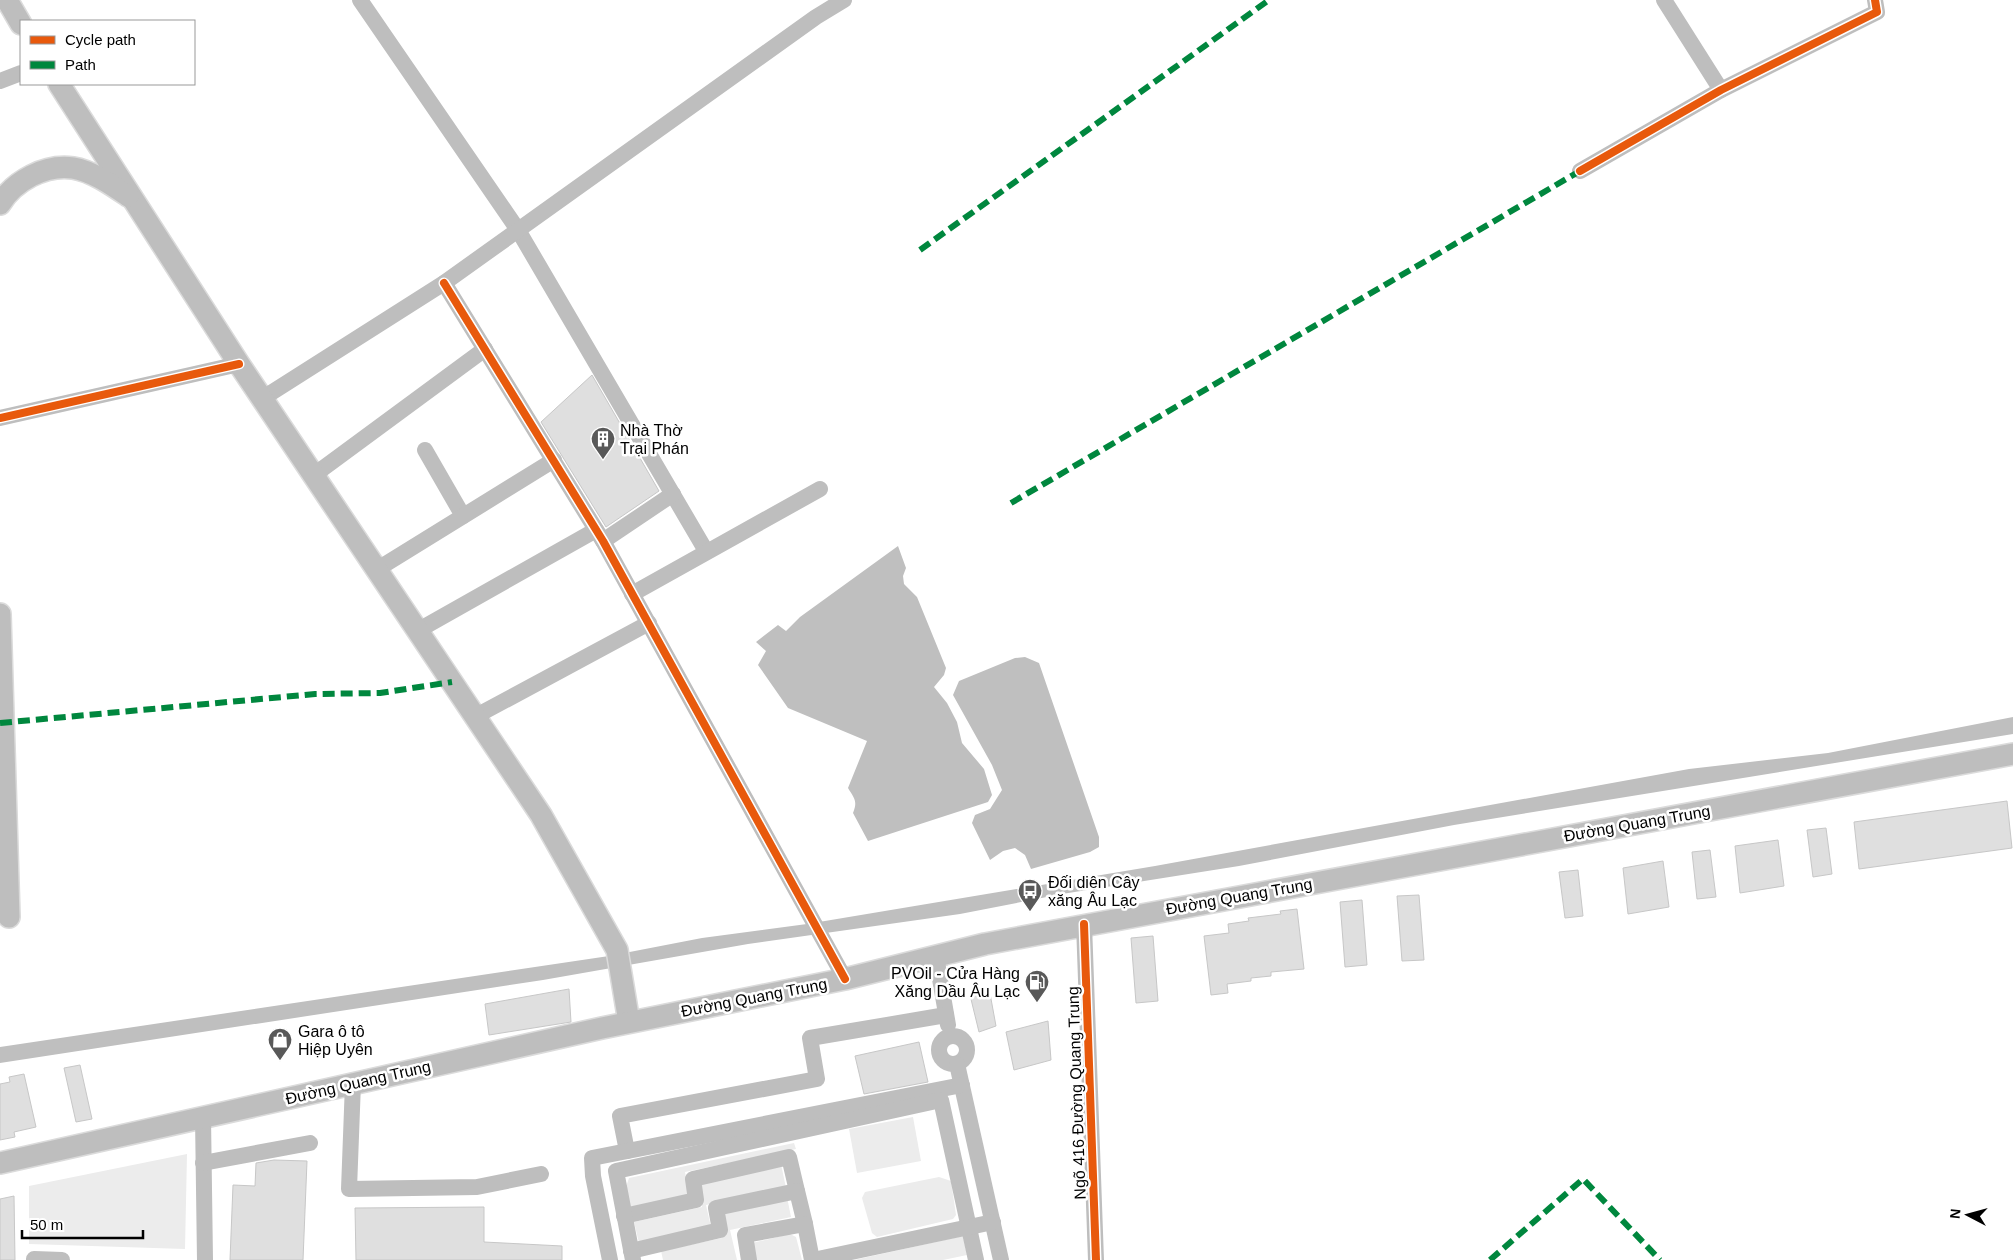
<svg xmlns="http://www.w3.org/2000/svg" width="2013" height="1260" font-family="Helvetica,sans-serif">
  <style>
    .green { fill: #ececec }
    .water { fill: #bfbfbf }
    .building { fill: #dfdfdf; stroke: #c7c7c7 }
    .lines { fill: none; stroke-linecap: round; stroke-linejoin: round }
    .major-casing { stroke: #dbdbdb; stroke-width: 24 }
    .minor { stroke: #bebebe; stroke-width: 16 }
    .major { stroke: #bebebe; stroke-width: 21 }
    .quiet { stroke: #00873e; stroke-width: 6; stroke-dasharray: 12 6; stroke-linecap: butt }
    .cycleway-casing { stroke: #fff; stroke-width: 11 }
    .cycleway { stroke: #e8590c; stroke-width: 8 }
    .labels { text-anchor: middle; stroke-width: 5; stroke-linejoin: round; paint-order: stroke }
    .poi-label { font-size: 16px; fill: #000; stroke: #fff; text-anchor: start }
    .street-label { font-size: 16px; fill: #000; stroke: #fff }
  </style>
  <rect width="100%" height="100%" fill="#fff"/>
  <g class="green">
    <polygon points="913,1117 921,1161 857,1173 849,1129"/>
    <polygon points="794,1143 796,1149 685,1172 690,1198 635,1210 627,1204 626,1187 629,1178"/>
    <polygon points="187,1154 185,1249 29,1244 29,1186"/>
    <polygon points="781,1164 786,1188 706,1205 711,1227 639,1243 634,1222 702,1207 697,1183"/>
    <polygon points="939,1177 951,1181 956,1215 953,1219 877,1237 872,1233 862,1198 865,1192"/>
    <polygon points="787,1197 791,1217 730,1230 737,1260 663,1260 661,1251 722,1238 717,1212"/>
    <polygon points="790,1234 796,1237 802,1260 756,1260 752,1243"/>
    <polygon points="963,1236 967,1255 943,1260 854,1260"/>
  </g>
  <g class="water">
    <path d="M 898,546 L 906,568 L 903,576 L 904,584 L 917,597 L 946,668 L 944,675 L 934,687 L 947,703 L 957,722 L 962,743 L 984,769 L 992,795 L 988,802 L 868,841 L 853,813 C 858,801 854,798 848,788 L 867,741 L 788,708 L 758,665 L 766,651 L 756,642 L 778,625 L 786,631 L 800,617 Z"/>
    <polygon points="1025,657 1039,663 1099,837 1099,847 1090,852 1031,869 1025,855 1015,848 1003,851 990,860 972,823 975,815 990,809 1002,790 992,765 953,695 959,681 1015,658"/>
    <polygon points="2013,717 2013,734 1454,825 1239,866 1062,894 960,914 748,944 543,980 0,1063 0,1047 609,956 702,938 807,924 1155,866 1689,769 1828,753"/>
  </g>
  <g class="building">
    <polygon points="592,375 659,491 606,527 541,422"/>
    <polygon points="2007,801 2012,848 1859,869 1854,822"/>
    <polygon points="1826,828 1832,874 1813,877 1807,830"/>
    <polygon points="1778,840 1784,886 1740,893 1735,846"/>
    <polygon points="1710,850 1716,897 1697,899 1692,852"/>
    <polygon points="1663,861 1669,907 1628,914 1623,868"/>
    <polygon points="1578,870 1583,916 1565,918 1559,872"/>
    <polygon points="1419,895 1424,960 1402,961 1397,896"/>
    <polygon points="1362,900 1367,965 1345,967 1340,902"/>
    <polygon points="1297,909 1304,969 1271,972 1271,976 1251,978 1251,981 1227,984 1228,993 1211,995 1204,936 1229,933 1228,924 1249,921 1248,918 1281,914 1280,911"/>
    <polygon points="1153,936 1158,1001 1136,1003 1131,938"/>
    <polygon points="989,988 996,1026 979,1032 970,995"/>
    <polygon points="569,989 571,1022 489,1035 485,1004"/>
    <polygon points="1048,1021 1051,1060 1014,1070 1006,1032"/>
    <polygon points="919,1042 928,1082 864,1094 855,1056"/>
    <polygon points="80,1065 92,1119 76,1122 64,1068"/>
    <polygon points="24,1074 36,1127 14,1132 15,1137 0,1140 0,1084 10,1082 9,1077"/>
    <polygon points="274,1160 307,1161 303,1260 230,1260 233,1185 255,1186 256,1163"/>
    <polygon points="14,1196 15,1260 0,1260 0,1199"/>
    <polygon points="484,1207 484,1242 562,1246 562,1260 356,1260 355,1208"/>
  </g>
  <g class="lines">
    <defs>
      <g id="major">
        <polyline points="7,0 21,24"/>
        <polyline points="59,84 239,364 541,815 617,950 629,1022"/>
        <path d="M 0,204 C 14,181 45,164 73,168 C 92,171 112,185 128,196"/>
        <polyline points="0,614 9,917"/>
        <polyline points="0,1163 602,1028 845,979 985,944 2013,754"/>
      </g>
    </defs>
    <use href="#major" class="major-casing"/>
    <g class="minor">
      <polyline points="360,0 518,230 706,551"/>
      <polyline points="1664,0 1721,90"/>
      <polyline points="0,81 21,73"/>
      <polyline points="1580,171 1721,90 1877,12 1875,0"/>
      <polyline points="444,283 603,541 845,979"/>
      <polyline points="263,398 444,283 816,17 844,0"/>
      <polyline points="0,418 239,364"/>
      <polyline points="425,450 463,516"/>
      <polyline points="314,475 485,349"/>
      <polyline points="603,541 673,494"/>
      <polyline points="376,570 554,460"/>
      <polyline points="632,594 820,489"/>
      <polyline points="417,631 596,530"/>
      <polyline points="476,716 649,623"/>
      <polyline points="1084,924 1096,1260"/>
      <polyline points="936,956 948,1025"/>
      <circle cx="953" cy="1050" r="14"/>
      <polyline points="957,1064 1001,1260"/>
      <polyline points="353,1083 349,1189 477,1187 541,1174"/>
      <polyline points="203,1117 205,1260"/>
      <polyline points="627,1151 620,1116 817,1079 810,1038 946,1015"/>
      <polyline points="203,1163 310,1143"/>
      <polyline points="624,1216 696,1200 693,1179 789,1157 797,1191"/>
      <polyline points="631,1251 720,1230 716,1208 797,1191 805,1224"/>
      <polyline points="34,1259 62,1260"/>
      <polyline points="610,1260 593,1176 592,1158 962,1085"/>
      <polyline points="633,1260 616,1171 941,1100 976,1260"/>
      <polyline points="749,1260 745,1235 805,1224 812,1260"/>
      <polyline points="813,1260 993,1222"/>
    </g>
    <use href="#major" class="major"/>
    <g class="quiet">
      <polyline points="920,250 1269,0"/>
      <polyline points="1011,503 1580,171"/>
      <polyline points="0,723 315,694 380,693 452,682"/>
      <polyline points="1490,1260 1583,1179 1660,1260"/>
    </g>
    <defs>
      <g id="cycleway">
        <polyline points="1580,171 1721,90 1877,12 1875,0"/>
        <polyline points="444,283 603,541 845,979"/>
        <polyline points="0,418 239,364"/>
        <polyline points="1084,924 1096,1260"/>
      </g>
    </defs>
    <use href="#cycleway" class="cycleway-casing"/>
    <use href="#cycleway" class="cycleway"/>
  </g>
  <defs>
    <symbol id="building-pin" viewBox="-11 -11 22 30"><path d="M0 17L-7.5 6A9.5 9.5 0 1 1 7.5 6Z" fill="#595959" stroke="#fff"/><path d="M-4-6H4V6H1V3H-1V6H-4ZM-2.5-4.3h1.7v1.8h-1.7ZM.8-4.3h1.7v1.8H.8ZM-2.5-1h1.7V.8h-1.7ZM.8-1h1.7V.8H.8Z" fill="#fff"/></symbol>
    <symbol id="bus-pin" viewBox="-11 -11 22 30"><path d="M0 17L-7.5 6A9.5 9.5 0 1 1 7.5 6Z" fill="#595959" stroke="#fff"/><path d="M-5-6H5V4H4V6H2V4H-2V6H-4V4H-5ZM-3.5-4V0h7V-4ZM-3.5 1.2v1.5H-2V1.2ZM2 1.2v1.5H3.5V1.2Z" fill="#fff"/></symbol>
    <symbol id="fuel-pin" viewBox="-11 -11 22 30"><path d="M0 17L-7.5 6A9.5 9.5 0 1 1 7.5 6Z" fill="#595959" stroke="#fff"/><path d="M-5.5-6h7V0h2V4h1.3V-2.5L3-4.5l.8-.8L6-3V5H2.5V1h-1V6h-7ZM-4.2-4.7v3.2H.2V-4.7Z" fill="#fff"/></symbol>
    <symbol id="shop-pin" viewBox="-11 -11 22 30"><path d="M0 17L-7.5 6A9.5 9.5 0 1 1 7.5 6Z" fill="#595959" stroke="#fff"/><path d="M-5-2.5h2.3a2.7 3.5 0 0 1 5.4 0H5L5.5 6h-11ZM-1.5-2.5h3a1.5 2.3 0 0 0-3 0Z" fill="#fff"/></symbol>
  </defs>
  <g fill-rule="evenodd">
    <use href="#building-pin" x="589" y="425" width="28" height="38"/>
    <use href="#bus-pin" x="1016" y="877" width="28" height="38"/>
    <use href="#fuel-pin" x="1023" y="968" width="28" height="38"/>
    <use href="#shop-pin" x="266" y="1026" width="28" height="38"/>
  </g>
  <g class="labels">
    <g class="poi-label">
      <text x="620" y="436">Nhà Thờ<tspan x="620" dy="18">Trại Phán</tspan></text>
      <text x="1048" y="888">Đối diện Cây<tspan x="1048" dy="18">xăng Âu Lạc</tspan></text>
      <text x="1020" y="979" text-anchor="end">PVOil - Cửa Hàng<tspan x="1020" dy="18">Xăng Dầu Âu Lạc</tspan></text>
      <text x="298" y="1037">Gara ô tô<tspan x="298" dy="18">Hiệp Uyên</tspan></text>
    </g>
    <g class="street-label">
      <text transform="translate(1637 823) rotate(-10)" y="6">Đường Quang Trung</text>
      <text transform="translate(1239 896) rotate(-10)" y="6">Đường Quang Trung</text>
      <text transform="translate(754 997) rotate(-11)" y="6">Đường Quang Trung</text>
      <text transform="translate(358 1082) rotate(-13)" y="6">Đường Quang Trung</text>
      <text transform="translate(1076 1093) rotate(-92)" y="6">Ngõ 416 Đường Quang Trung</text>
    </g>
  </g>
  <rect x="20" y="20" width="175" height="65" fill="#ffffff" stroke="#999999"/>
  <rect x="30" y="36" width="25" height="8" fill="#e8590c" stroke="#999999"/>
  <text x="65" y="45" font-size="15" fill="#000000">Cycle path</text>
  <rect x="30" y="61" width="25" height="8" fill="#00873e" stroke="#999999"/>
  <text x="65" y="70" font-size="15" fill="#000000">Path</text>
  <g transform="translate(1968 1215) rotate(276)" stroke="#ffffff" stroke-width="4" paint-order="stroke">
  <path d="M0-4L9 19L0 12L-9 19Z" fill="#000000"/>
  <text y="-8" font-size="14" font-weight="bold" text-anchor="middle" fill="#000000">N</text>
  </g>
  <path d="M22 1230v8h121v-8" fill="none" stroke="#000000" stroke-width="2.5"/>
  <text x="30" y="1230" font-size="15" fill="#000000" stroke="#ffffff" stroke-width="4" paint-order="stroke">50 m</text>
</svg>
